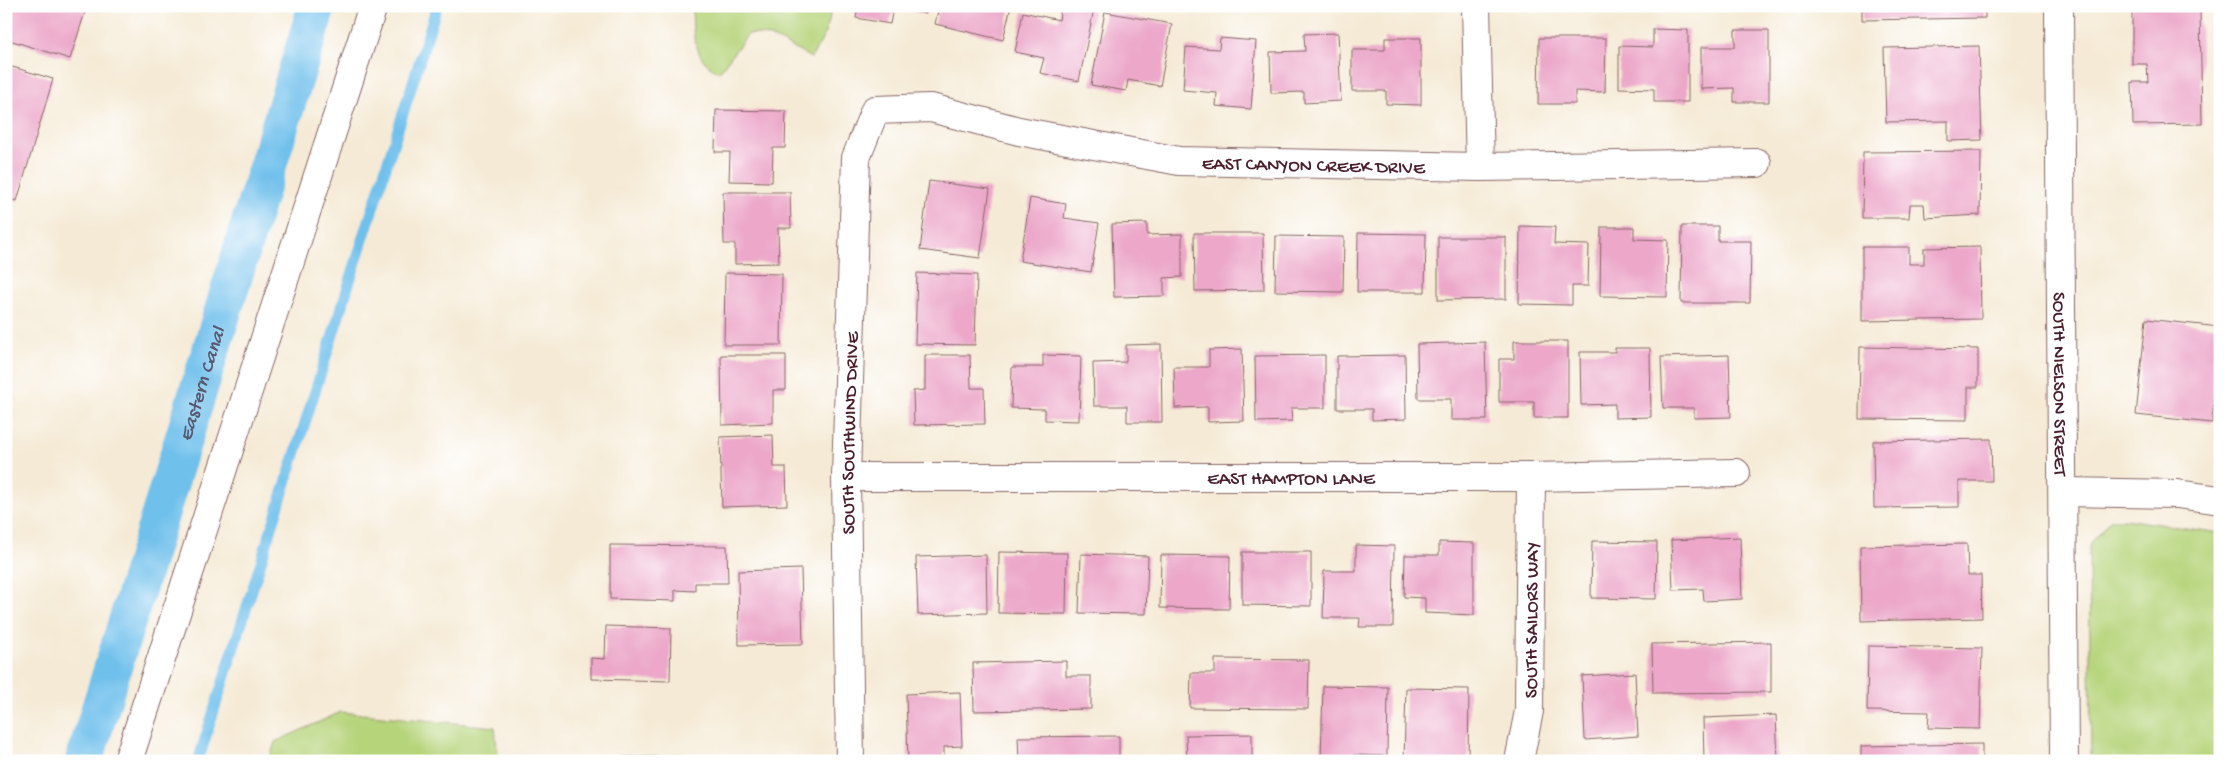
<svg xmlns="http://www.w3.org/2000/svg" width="2226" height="767" font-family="'Gochi Hand',sans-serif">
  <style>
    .green { fill: #b6d47a; stroke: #807a52 }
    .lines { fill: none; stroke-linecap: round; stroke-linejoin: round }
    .stream { stroke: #70c0ec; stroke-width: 11 }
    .canal { stroke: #70c0ec; stroke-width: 38 }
    .building { fill: #eca7c9 }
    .minor-casing { stroke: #866666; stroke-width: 30 }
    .minor { stroke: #fff; stroke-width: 28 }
    .labels { text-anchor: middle; stroke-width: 4; stroke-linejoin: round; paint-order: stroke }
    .street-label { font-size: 19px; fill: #4a1f2b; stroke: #fff }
    .water-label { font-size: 20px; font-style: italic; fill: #57576f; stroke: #fff }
  </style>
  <rect width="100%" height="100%" fill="#fff"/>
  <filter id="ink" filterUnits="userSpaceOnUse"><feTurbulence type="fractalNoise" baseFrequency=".02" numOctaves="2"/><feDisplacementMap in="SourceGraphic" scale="10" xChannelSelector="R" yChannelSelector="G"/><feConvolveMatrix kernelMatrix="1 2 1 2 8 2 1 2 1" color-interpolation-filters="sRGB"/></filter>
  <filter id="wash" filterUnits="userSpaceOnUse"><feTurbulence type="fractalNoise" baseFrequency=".0096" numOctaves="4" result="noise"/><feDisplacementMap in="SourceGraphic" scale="20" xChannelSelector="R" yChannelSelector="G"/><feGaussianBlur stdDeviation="1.12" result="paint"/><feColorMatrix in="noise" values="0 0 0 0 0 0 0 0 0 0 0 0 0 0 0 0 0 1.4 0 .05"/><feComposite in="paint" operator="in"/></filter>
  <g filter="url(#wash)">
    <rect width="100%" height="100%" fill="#f5ead5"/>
    <g class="green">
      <path d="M 693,6 L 831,6 C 830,27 822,41 811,58 C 792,48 770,32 748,34 L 719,72 C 715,70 711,68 708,65 C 694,53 691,24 693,6 Z"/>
      <polygon points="2111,519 2124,519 2220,533 2220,761 2091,761 2089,546"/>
      <polygon points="341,712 495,727 498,761 269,761 275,742"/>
    </g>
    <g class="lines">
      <polyline class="stream" points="198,761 437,6"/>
      <path class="canal" id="s1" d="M 84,761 L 317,6"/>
    </g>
    <g id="blocks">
      <g class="building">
        <polygon points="6,6 87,6 70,59 6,39"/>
        <polygon points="858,6 927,6 926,14 893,8 890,24 856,18"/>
        <polygon points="939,6 1011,6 1003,40 935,24"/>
        <polygon points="1061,6 1079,6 1094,9 1079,81 1040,73 1044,58 1015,52 1023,12 1059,20"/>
        <polygon points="1862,6 1985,6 1985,18 1862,20"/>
        <polygon points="2132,6 2168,6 2168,9 2200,9 2202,124 2133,125 2132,82 2148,82 2147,64 2132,64"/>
        <polygon points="1105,12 1172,24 1160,86 1128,80 1126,91 1091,85"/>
        <polygon points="1653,29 1688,30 1688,102 1654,102 1654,89 1619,88 1619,46 1653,47"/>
        <polygon points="1735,30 1769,30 1769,102 1734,102 1734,88 1701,89 1701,47 1735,47"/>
        <polygon points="1338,33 1341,101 1304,103 1304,92 1271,93 1270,52 1305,51 1304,34"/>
        <polygon points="1220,38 1256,41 1251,109 1216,106 1217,93 1183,90 1186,47 1219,49"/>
        <polygon points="1385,38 1421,38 1421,105 1386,104 1386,91 1352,91 1352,50 1385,50"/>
        <polygon points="1539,38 1606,38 1605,92 1575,91 1575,104 1538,104"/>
        <polygon points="1979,46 1982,140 1948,141 1948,121 1886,122 1884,48"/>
        <polygon points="6,65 53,79 17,201 6,198"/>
        <polygon points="716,110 786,111 785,148 773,148 772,182 729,181 730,152 715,152"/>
        <polygon points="1981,151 1980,215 1925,218 1924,204 1910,204 1909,218 1862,218 1863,152"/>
        <polygon points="929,181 990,189 980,258 920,250"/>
        <polygon points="723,192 790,192 791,228 778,228 779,263 735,264 735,244 724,244"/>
        <polygon points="1030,198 1066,204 1064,218 1099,223 1091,272 1020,261"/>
        <polygon points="1147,223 1147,235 1182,234 1182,277 1164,278 1164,296 1114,297 1112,224"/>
        <polygon points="1520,226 1555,227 1554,244 1589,245 1588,286 1572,286 1572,305 1519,304"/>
        <polygon points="1682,226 1718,226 1718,241 1751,241 1750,303 1681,303"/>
        <polygon points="1601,227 1634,227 1634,239 1668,240 1667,297 1600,296"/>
        <polygon points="1194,233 1263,233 1264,290 1195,291"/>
        <polygon points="1358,233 1426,234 1425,292 1357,292"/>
        <polygon points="1276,236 1344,237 1343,292 1275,291"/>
        <polygon points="1438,237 1506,237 1506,299 1438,300"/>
        <polygon points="1862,247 1909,247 1909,264 1924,264 1924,248 1980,247 1981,319 1862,321"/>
        <polygon points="725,273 782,274 781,345 724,345"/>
        <polygon points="917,273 977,275 975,345 915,344"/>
        <polygon points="2146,319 2220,327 2212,423 2136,415"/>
        <polygon points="1514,341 1568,341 1568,418 1534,418 1534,402 1499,402 1499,359 1514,359"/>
        <polygon points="1485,342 1487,420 1451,420 1451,399 1418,399 1417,344"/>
        <polygon points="1161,344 1162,422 1127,422 1127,406 1094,406 1093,363 1126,362 1126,345"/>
        <polygon points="1860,347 1978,349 1978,387 1968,387 1968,420 1859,419"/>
        <polygon points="1615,348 1650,348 1651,417 1615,418 1615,404 1581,405 1580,352 1615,352"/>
        <polygon points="1242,349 1244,421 1208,422 1208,407 1175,408 1174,367 1209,367 1209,350"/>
        <polygon points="721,355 786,355 786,390 773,390 773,423 722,425"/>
        <polygon points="925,355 970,355 971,388 984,388 985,424 914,425 913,391 925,390"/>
        <polygon points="1043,355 1081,356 1079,421 1045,420 1045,409 1011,408 1012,367 1043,367"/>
        <polygon points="1325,355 1325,408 1291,408 1292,421 1256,422 1255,356"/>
        <polygon points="1405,355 1406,419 1372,420 1372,409 1337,409 1337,356"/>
        <polygon points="1729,355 1731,417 1694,418 1694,408 1663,408 1661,357"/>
        <polygon points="773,435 774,467 786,467 787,505 722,507 720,437"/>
        <polygon points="1991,439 1992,481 1959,481 1959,507 1874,508 1873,441"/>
        <polygon points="1740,537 1742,599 1704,601 1703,589 1673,590 1671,540"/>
        <polygon points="1592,541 1657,542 1656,599 1591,598"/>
        <polygon points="1439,542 1474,543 1474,615 1425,613 1425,598 1404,597 1405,555 1439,555"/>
        <polygon points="1967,544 1968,575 1981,575 1982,618 1861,621 1860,546"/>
        <polygon points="610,545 727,546 728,583 695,583 695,591 675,590 675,601 610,599"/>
        <polygon points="1356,545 1394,546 1393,627 1359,627 1360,618 1323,618 1324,571 1356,571"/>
        <polygon points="999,552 1067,553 1066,614 998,613"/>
        <polygon points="1242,552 1311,552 1311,606 1242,605"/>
        <polygon points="1081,554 1148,556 1146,614 1079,613"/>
        <polygon points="986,555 987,613 918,615 916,557"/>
        <polygon points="1161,555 1230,556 1229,609 1160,608"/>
        <polygon points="801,569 803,644 739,645 738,571"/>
        <polygon points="606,626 671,628 670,681 591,679 591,658 605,659"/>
        <polygon points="1771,642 1771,692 1653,693 1652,644"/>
        <polygon points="1868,646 1982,648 1980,729 1928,728 1929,712 1867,711"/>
        <polygon points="1215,659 1309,660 1308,709 1190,708 1191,673 1215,673"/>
        <polygon points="1066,661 1066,676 1091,676 1091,709 974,711 973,663"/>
        <polygon points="1635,673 1638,736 1585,740 1582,676"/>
        <polygon points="1323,686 1388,687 1387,756 1354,755 1354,761 1321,761"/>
        <polygon points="1406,688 1469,689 1468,761 1404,761"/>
        <polygon points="960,692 962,746 944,747 944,761 908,761 906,694"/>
        <polygon points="1776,715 1778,761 1704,761 1703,718"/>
        <polygon points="1252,734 1252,761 1187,761 1186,735"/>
        <polygon points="1119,736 1119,761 1019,761 1018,737"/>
        <polygon points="1982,744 1982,761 1861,761 1861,746"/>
        <polygon points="682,756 682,761 606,761 606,757"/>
      </g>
    </g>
  </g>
  <g filter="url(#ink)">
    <use href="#blocks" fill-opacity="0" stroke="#866666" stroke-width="1"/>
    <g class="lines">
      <defs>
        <g id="minor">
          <polyline points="1476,6 1480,167"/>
          <path id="s2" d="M 2059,6 L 2064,761"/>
          <path id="s3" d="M 846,477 L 1531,477 L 1736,473"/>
          <polyline points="2064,492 2177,494 2220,500"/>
          <polyline points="128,761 373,6"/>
          <path id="s4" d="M 850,761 L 846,477 L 856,158 L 875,110 L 931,108 L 1019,131 L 1179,161 L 1480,167 L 1757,163"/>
          <path id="s5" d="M 1519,761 L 1529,711 L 1531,477"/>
        </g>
      </defs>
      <use href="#minor" class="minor-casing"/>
      <use href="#minor" class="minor"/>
    </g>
  </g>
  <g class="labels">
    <g class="street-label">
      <text dy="7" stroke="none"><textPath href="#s4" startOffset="1099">EAST CANYON CREEK DRIVE</textPath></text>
      <text dy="7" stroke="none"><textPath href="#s2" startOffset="378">SOUTH NIELSON STREET</textPath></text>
      <text dy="7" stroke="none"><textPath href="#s4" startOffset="328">SOUTH SOUTHWIND DRIVE</textPath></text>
      <text dy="7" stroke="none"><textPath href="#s3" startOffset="445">EAST HAMPTON LANE</textPath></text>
      <text dy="7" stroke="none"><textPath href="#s5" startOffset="142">SOUTH SAILORS WAY</textPath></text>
    </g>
    <g class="water-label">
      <text dy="7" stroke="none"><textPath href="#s1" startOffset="395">Eastern Canal</textPath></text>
    </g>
  </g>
  <rect width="2226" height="767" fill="none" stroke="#fff" stroke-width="25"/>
</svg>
